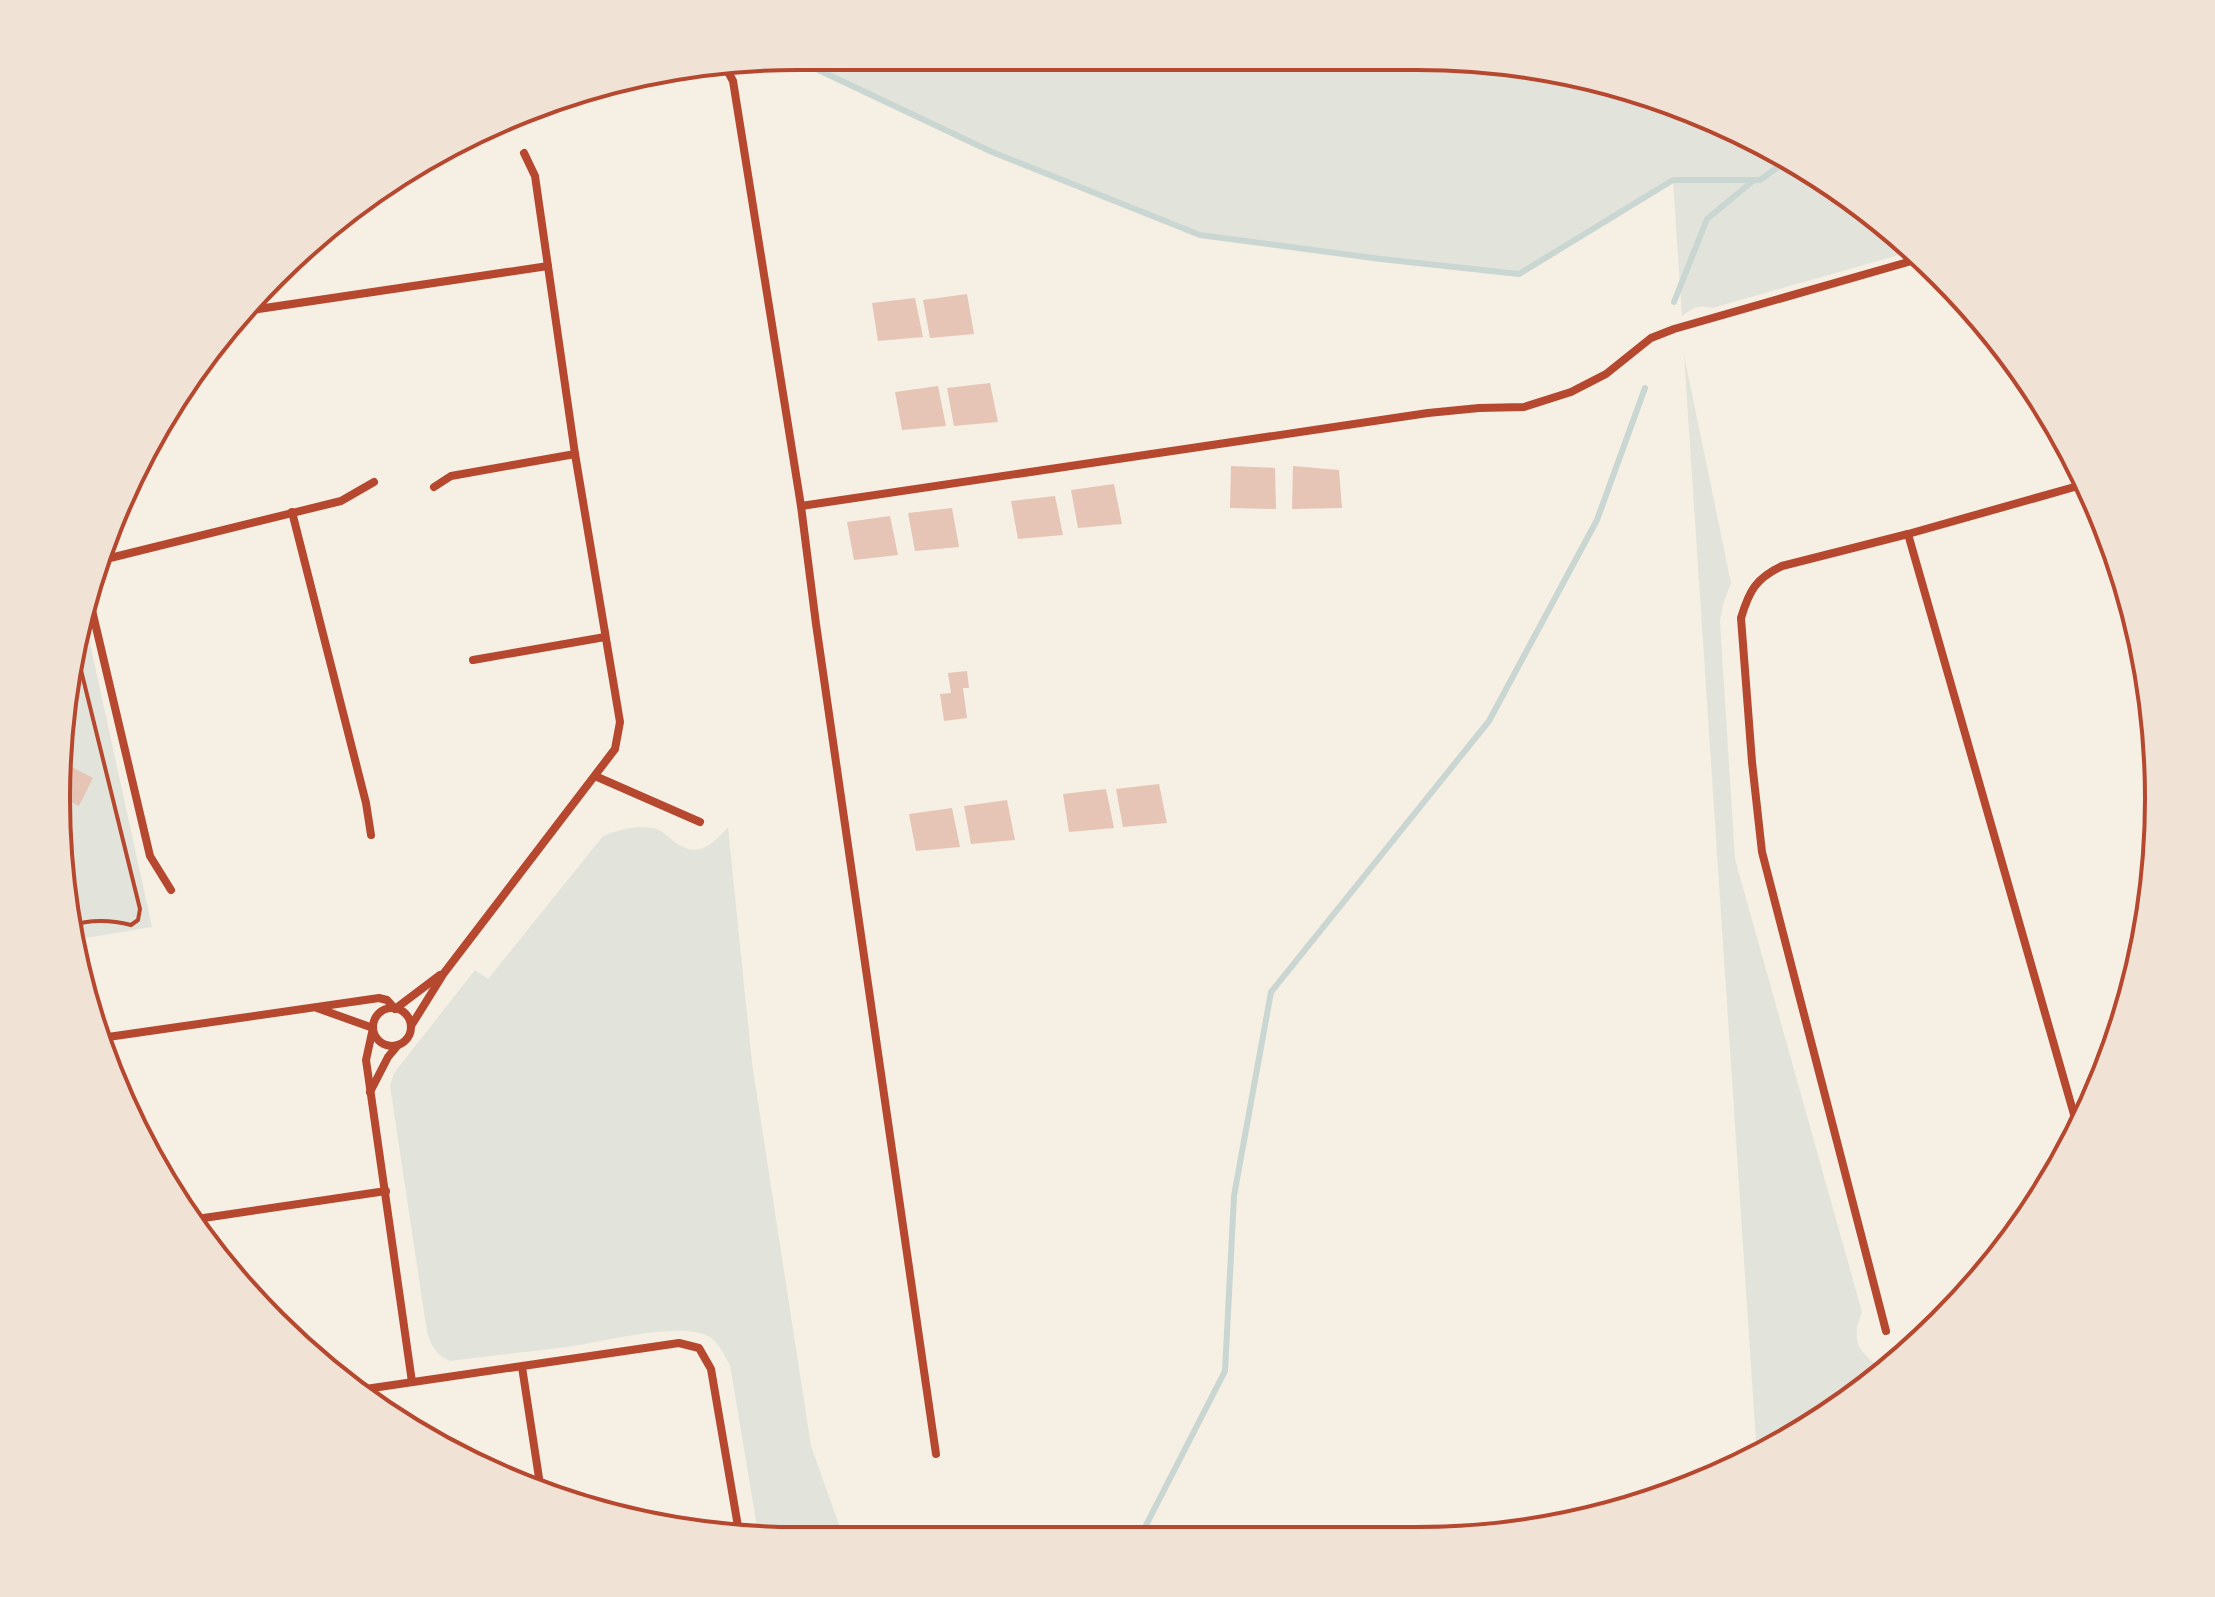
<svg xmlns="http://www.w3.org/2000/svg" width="2215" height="1597" font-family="'Alegreya Sans',sans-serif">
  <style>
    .green { fill: #e2e4dc }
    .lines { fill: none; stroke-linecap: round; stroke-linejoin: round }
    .stream { stroke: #c9d6d2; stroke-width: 6 }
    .building { fill: #e6c5b7 }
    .path { stroke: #b5482f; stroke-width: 4 }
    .minor { stroke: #b5482f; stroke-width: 8 }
    .rim { fill: none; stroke: #b5482f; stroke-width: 4 }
  </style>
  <rect width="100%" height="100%" fill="#f6efe4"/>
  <g class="green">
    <path d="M 799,56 L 1417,56 L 1562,70 L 1788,156 L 1906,253 L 1712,308 C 1698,304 1693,308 1682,316 L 1673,181 L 1519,274 L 1381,259 L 1200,235 L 992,152 L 791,57 Z"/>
    <path d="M 1684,355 L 1731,583 L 1723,604 L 1720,621 L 1735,859 L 1862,1312 C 1853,1334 1854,1347 1874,1363 L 1910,1353 L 1757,1457 Z"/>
    <polygon points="86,625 152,927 74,940 62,895 62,701"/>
    <path d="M 728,827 L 752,1063 L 811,1446 L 844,1539 L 759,1539 L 730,1365 C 722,1352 718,1339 703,1334 C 674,1323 600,1342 567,1347 C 528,1352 489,1356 450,1361 C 436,1355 431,1346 427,1332 L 390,1086 L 394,1073 L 475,970 L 488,979 L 603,836 C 619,830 635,825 653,828 C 663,830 671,840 679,845 C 700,858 716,841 728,827 Z"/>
  </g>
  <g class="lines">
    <g class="stream">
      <polyline points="791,57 992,152 1200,235 1381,259 1519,274 1673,180 1754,180"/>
      <polyline points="1674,302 1707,219 1754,180 1760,180 1790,158"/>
      <polyline points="1140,1537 1225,1371 1234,1196 1271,992 1489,721 1597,520 1645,388"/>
    </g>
  </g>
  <g class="building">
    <polygon points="967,294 974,334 930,338 923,300"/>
    <polygon points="915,298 923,337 878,341 872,303"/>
    <polygon points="990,383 998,422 954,426 947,388"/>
    <polygon points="938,386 946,426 902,430 895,392"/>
    <polygon points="1231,466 1275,468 1276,509 1230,508"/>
    <polygon points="1293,466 1339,470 1342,508 1292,509"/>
    <polygon points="1114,484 1122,524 1078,528 1071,490"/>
    <polygon points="1055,496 1063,535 1018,539 1011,501"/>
    <polygon points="952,508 959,547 915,551 908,513"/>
    <polygon points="890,516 898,555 854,560 847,522"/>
    <polygon points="967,671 969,688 963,688 967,718 944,721 940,694 951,693 948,673"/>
    <polygon points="62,762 93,778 79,806 62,797"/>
    <polygon points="1159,784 1167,823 1123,827 1116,789"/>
    <polygon points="1106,789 1114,828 1069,832 1063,794"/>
    <polygon points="1007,800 1015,840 971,844 964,806"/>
    <polygon points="952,808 960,847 916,851 909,814"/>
  </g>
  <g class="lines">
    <path class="path" d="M 71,926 C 89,919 112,920 131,925 L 138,920 L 140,909 L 77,654"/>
    <g class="minor">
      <polyline points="725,66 733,81 801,506 816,624 936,1454"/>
      <polyline points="238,312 548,266"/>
      <polyline points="434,487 451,476 575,454"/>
      <polyline points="801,506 1428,413 1479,408 1524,407 1571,392 1606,374 1651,338 1674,329 1915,260"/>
      <polyline points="292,512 366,803 371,835"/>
      <polyline points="1908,534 2079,1132"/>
      <polyline points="106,559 341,501 374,482"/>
      <polyline points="91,606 150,856 171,890"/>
      <polyline points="473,660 605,637"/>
      <polyline points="595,776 700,822"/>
      <polyline points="317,1008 373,1028 366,1060 412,1382"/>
      <circle cx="392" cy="1027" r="19"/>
      <polyline points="411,1026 444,973 615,749 620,722 575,454 535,176 524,153"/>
      <polyline points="101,1038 379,998 387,1000 395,1009 440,975"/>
      <polyline points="370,1092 388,1057 398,1045"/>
      <polyline points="197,1219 386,1191"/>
      <path d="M 1886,1331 L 1762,852 L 1752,762 L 1741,618 C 1749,591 1756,578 1782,566 L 1908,534 L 2085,484"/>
      <polyline points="522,1367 541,1491"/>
      <polyline points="352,1391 679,1343 699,1348 711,1369 740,1538"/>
    </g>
  </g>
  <path d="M0 0H2215V1597H0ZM798 70H1417A728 728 0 0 1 2145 798V799A728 728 0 0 1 1417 1527H798A728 728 0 0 1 70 799V798A728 728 0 0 1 798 70Z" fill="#f1e2d6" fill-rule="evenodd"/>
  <path class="rim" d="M798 70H1417A728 728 0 0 1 2145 798V799A728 728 0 0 1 1417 1527H798A728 728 0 0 1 70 799V798A728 728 0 0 1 798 70Z"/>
</svg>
